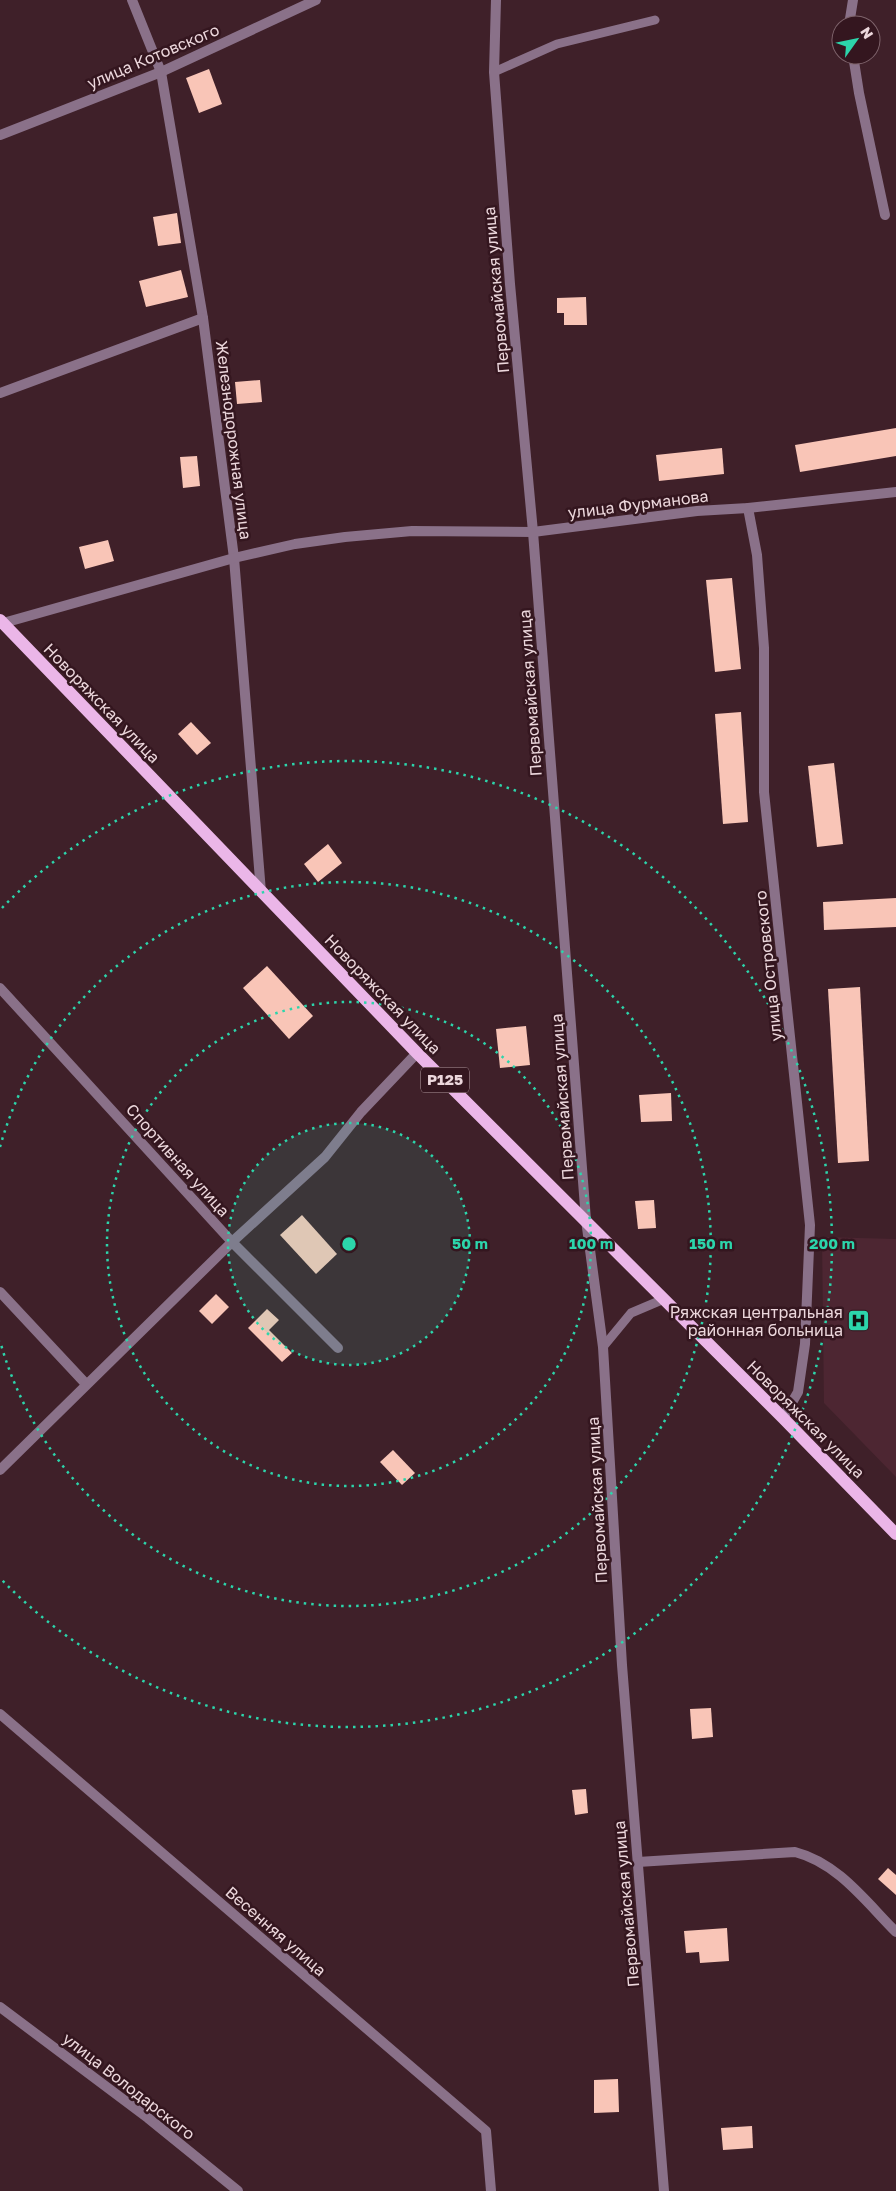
<svg xmlns="http://www.w3.org/2000/svg" width="896" height="2191" font-family="'Golos Text',sans-serif">
  <style>
    .built { fill: #4d2632 }
    .building { fill: #f9c5b7 }
    .lines { fill: none; stroke-linecap: round; stroke-linejoin: round }
    .service { stroke: #8a7189; stroke-width: 9 }
    .minor { stroke: #8a7189; stroke-width: 10 }
    .primary { stroke: #ebb6e8; stroke-width: 12 }
    .ring { fill: none; stroke: #2cd5ab; stroke-width: 2.5; stroke-dasharray: 2.5 5 }
    .labels { text-anchor: middle; stroke-width: 5; stroke-linejoin: round; paint-order: stroke }
    .shield { fill: #34161f; stroke: #b59da3; stroke-width: 1 }
    .shield-label { font-size: 15px; font-weight: bold; fill: #ecd7dc }
    .street-label { font-size: 16px; fill: #ecd7dc; stroke: #34161f }
    .poi-label { font-size: 16px; fill: #ecd7dc; stroke: #34161f; text-anchor: end }
    .centre { fill: #2cd5ab; stroke: #34161f; stroke-width: 2.5 }
    .ring-label { font-size: 15px; text-anchor: middle; font-weight: bold; fill: #2cd5ab; stroke: #34161f; stroke-width: 5; stroke-linejoin: round; paint-order: stroke }
  </style>
  <rect width="100%" height="100%" fill="#3f2029"/>
  <polygon class="built" points="822,1237 896,1239 896,1477 824,1403"/>
  <g class="building">
    <polygon points="209,69 222,104 199,113 186,78"/>
    <polygon points="177,213 181,243 158,246 153,217"/>
    <polygon points="181,270 188,297 146,307 139,281"/>
    <polygon points="586,297 587,325 564,325 564,313 557,313 557,298"/>
    <polygon points="260,380 262,402 237,404 235,382"/>
    <polygon points="896,428 896,456 800,472 795,445"/>
    <polygon points="722,448 724,474 659,481 656,455"/>
    <polygon points="197,456 200,486 183,488 180,457"/>
    <polygon points="108,540 114,561 85,569 79,547"/>
    <polygon points="732,578 741,669 715,672 706,580"/>
    <polygon points="741,712 748,822 723,824 715,714"/>
    <polygon points="191,722 211,743 197,755 178,734"/>
    <polygon points="834,763 843,844 817,847 808,766"/>
    <polygon points="328,844 342,863 318,882 304,864"/>
    <polygon points="896,898 896,927 824,930 823,902"/>
    <polygon points="267,966 313,1016 289,1039 243,988"/>
    <polygon points="860,987 869,1161 838,1163 828,989"/>
    <polygon points="526,1026 530,1065 500,1068 496,1029"/>
    <polygon points="671,1093 672,1121 641,1122 639,1095"/>
    <polygon points="654,1200 656,1228 638,1229 635,1201"/>
    <polygon points="302,1215 337,1254 316,1274 280,1235"/>
    <polygon points="216,1294 229,1307 212,1324 199,1311"/>
    <polygon points="267,1309 279,1320 269,1330 292,1353 282,1362 248,1328"/>
    <polygon points="393,1450 415,1473 402,1485 380,1462"/>
    <polygon points="711,1708 713,1737 692,1739 690,1709"/>
    <polygon points="586,1789 588,1813 575,1815 572,1790"/>
    <polygon points="888,1868 896,1875 896,1895 878,1879"/>
    <polygon points="727,1928 729,1961 700,1963 699,1952 686,1953 684,1931"/>
    <polygon points="618,2079 619,2112 594,2113 594,2080"/>
    <polygon points="752,2126 753,2148 723,2150 721,2128"/>
  </g>
  <g class="lines">
    <g class="service">
      <polyline points="494,72 557,44 655,20"/>
      <polyline points="603,1347 631,1313 664,1299"/>
    </g>
    <g class="minor">
      <polyline points="132,0 161,72 203,318 234,558 261,892"/>
      <polyline points="496,0 494,72 510,284 533,532 586,1220 603,1347 622,1665 664,2191"/>
      <polyline points="849,25 853,0"/>
      <polyline points="853,55 859,93 885,215"/>
      <polyline points="0,135 161,72 316,0"/>
      <polyline points="0,393 203,318"/>
      <polyline points="748,508 757,555 764,648 764,792 810,1225 805,1344 798,1392 783,1418"/>
      <polyline points="0,624 234,558 295,544 345,537 412,531 533,532 697,511 748,508 896,492"/>
      <polyline points="0,988 232,1242 338,1348"/>
      <polyline points="0,1292 86,1384"/>
      <polyline points="0,1470 232,1242 325,1157 361,1112 417,1053"/>
      <polyline points="0,1714 486,2131 491,2191"/>
      <path d="M 638,1862 L 795,1852 C 838,1863 866,1902 896,1932"/>
      <polyline points="0,2007 148,2118 238,2191"/>
    </g>
    <polyline class="primary" points="0,620 417,1053 783,1418 896,1534"/>
  </g>
  <circle cx="349" cy="1244" r="121" fill="#2cd5ab" fill-opacity=".12"/>
  <g class="ring">
    <circle cx="349" cy="1244" r="121"/>
    <circle cx="349" cy="1244" r="242"/>
    <path d="M0 1147A362 362 0 1 1 0 1341"/>
    <path d="M2 908A483 483 0 1 1 2 1580"/>
  </g>
  <defs>
    <symbol id="hospital-square" viewBox="-11 -11 22 22"><rect x="-9" y="-9" width="18" height="18" rx="4" fill="#2cd5ab" stroke="#34161f"/><path d="M-5-5h3v3.5h4V-5h3V5h-3V1.5h-4V5h-3Z" fill="#111"/></symbol>
  </defs>
  <g fill-rule="evenodd">
    <use href="#hospital-square" x="846" y="1308" width="25" height="25"/>
  </g>
  <g class="labels">
    <rect class="shield" x="421" y="1067.5" width="48" height="25" rx="4"/>
    <g class="shield-label">
      <text x="445" y="1085">Р125</text>
    </g>
    <g class="street-label">
      <text transform="translate(153 56) rotate(-23)" y="6">улица Котовского</text>
      <text transform="translate(496 290) rotate(-95)" y="6">Первомайская улица</text>
      <text transform="translate(234 440) rotate(83)" y="6">Железнодорожная улица</text>
      <text transform="translate(638 504) rotate(-7)" y="6">улица Фурманова</text>
      <text transform="translate(530 693) rotate(-94)" y="6">Первомайская улица</text>
      <text transform="translate(102 703) rotate(46)" y="6">Новоряжская улица</text>
      <text transform="translate(768 966) rotate(-96)" y="6">улица Островского</text>
      <text transform="translate(383 994) rotate(46)" y="6">Новоряжская улица</text>
      <text transform="translate(562 1097) rotate(-94)" y="6">Первомайская улица</text>
      <text transform="translate(178 1160) rotate(48)" y="6">Спортивная улица</text>
      <text transform="translate(806 1419) rotate(45)" y="6">Новоряжская улица</text>
      <text transform="translate(597 1500) rotate(-93)" y="6">Первомайская улица</text>
      <text transform="translate(626 1904) rotate(-95)" y="6">Первомайская улица</text>
      <text transform="translate(276 1931) rotate(41)" y="6">Весенняя улица</text>
      <text transform="translate(129 2086) rotate(38)" y="6">улица Володарского</text>
    </g>
    <g class="poi-label">
      <text x="843" y="1318">Ряжская центральная<tspan x="843" dy="18">районная больница</tspan></text>
    </g>
  </g>
  <circle cx="349" cy="1244" r="8" class="centre"/>
  <g class="ring-label">
    <text x="470" y="1249">50 m</text>
    <text x="591" y="1249">100 m</text>
    <text x="711" y="1249">150 m</text>
    <text x="832" y="1249">200 m</text>
  </g>
  <g transform="translate(856 40) rotate(57)"><circle r="24" fill="#34161f" stroke="#7e636b"/>
  <path d="M0-4L9 19L0 12L-9 19Z" fill="#2cd5ab"/>
  <text y="-8" font-size="14" font-weight="bold" text-anchor="middle" fill="#ecd7dc">N</text>
  </g>
</svg>
